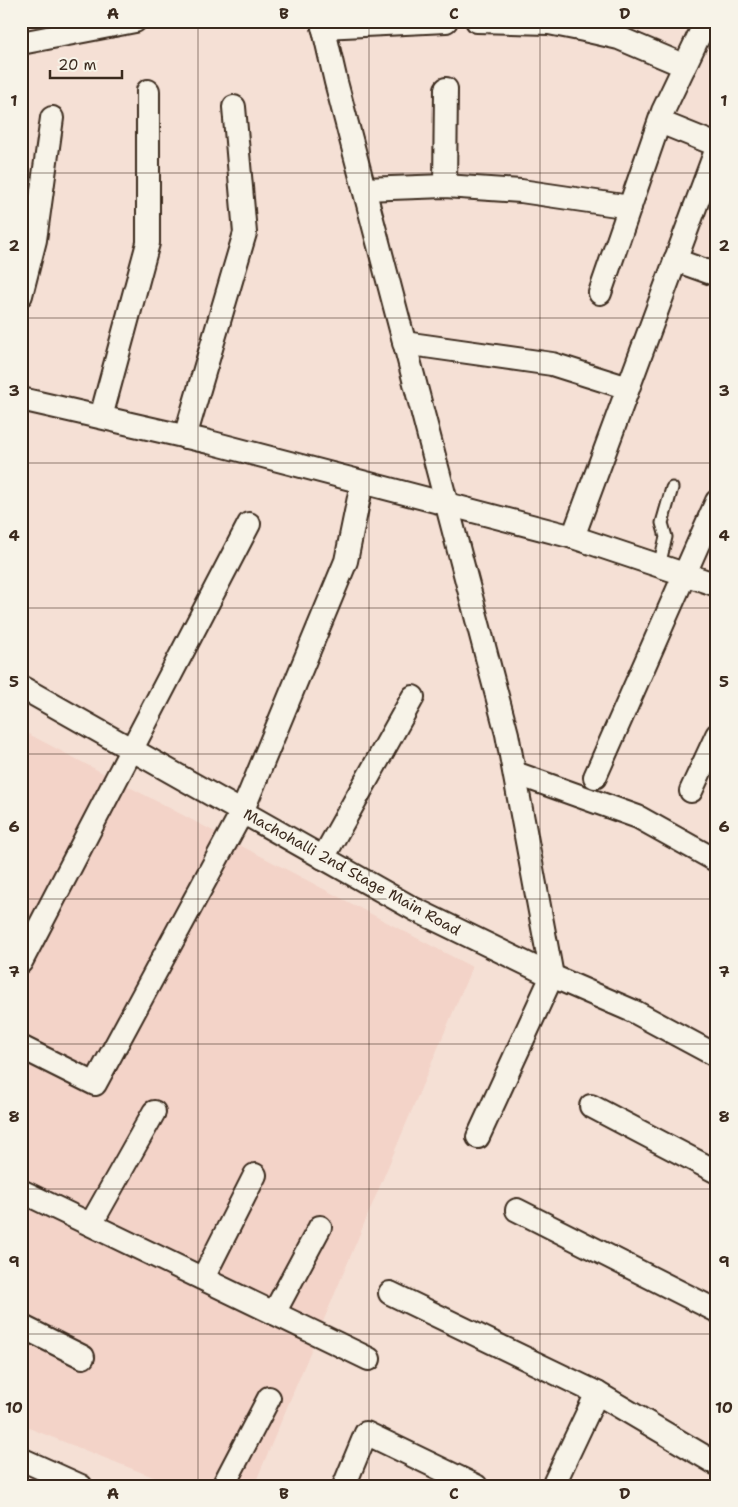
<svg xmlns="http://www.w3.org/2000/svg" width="738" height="1507" font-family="'Shantell Sans',sans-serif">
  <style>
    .built { fill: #f3d3c8 }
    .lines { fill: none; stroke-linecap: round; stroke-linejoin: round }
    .lane-casing { stroke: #3b2a1e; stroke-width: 15 }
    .street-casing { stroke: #3b2a1e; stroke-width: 26 }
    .lane { stroke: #f7f3e8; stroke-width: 11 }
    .street { stroke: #f7f3e8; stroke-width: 22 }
    .grid { fill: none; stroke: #3b2a1e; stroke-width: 1; stroke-opacity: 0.55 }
    .labels { text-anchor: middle; stroke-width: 4.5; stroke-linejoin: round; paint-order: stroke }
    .street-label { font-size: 15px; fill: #3b2a1e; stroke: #f7f3e8 }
    .neatline { fill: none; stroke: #3b2a1e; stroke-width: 2 }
    .grid-label { font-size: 16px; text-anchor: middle; font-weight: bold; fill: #3b2a1e }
  </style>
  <rect width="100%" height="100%" fill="#f5e0d5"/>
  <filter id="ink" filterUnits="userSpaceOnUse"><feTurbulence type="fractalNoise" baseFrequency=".02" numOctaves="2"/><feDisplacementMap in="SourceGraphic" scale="10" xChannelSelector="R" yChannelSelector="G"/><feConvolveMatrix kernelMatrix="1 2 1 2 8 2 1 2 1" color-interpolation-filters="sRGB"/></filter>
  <g filter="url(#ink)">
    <polygon class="built" points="21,730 472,967 254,1486 176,1486 21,1425"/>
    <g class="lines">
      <defs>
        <polyline id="lane" points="659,566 666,537 662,523 672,488"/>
        <g id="street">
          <polyline points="322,21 336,82 507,734 552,976 478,1137"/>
          <polyline points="477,21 549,23 584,30 619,38 685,66"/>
          <polyline points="323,27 446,21"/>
          <polyline points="21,43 135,21"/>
          <polyline points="660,122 717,145"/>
          <polyline points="445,186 446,89"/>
          <polyline points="364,189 445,186 521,191 630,207"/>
          <polyline points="675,260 717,275"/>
          <polyline points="600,293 663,111 706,21"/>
          <polyline points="21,295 35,240 52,118"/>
          <polyline points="404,343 552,364 628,388"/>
          <polyline points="21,399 209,442 573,537 717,585"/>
          <polyline points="101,417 148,243 148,91"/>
          <polyline points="185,437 245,233 234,107"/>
          <polyline points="573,537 717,148"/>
          <polyline points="21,687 414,909 552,976 635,1012 717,1056"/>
          <polyline points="515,773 638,817 717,861"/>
          <polyline points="595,777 717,501"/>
          <polyline points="691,791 717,735"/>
          <polyline points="323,858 413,697"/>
          <polyline points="21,962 249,524"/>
          <polyline points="21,1047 95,1084 242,812 346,561 362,483"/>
          <polyline points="591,1106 717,1172"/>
          <polyline points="21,1191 369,1359"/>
          <polyline points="517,1210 717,1311"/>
          <polyline points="91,1224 154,1112"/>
          <polyline points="203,1278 255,1175"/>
          <polyline points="390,1293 597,1393 717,1464"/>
          <polyline points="274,1313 320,1227"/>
          <polyline points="21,1326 83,1357"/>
          <polyline points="21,1459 81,1486"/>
          <polyline points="223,1486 269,1398"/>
          <polyline points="344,1486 366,1433 476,1486"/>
          <polyline points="553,1486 597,1393"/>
        </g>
      </defs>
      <use href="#lane" class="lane-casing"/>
      <use href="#street" class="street-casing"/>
      <use href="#lane" class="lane"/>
      <use href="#street" class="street"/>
    </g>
  </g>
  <path class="grid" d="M 198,21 L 198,1486M 369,21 L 369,1486M 540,21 L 540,1486M 21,173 L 717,173M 21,318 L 717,318M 21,463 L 717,463M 21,608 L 717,608M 21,754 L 717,754M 21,899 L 717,899M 21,1044 L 717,1044M 21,1189 L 717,1189M 21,1334 L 717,1334"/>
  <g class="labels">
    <g class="street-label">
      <text transform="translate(352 872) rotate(29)" y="5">Machohalli 2nd Stage Main Road</text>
    </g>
  </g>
  <rect width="738" height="1507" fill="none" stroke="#f7f3e8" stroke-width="55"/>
  <path d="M50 70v8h72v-8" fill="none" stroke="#3b2a1e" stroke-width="2.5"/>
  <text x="58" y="70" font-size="15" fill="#3b2a1e" stroke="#f7f3e8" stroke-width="4" paint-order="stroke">20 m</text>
  <rect x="28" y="28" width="682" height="1452" class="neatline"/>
  <g class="grid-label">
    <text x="113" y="19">A</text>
    <text x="284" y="19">B</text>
    <text x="454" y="19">C</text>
    <text x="625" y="19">D</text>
    <text x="14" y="106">1</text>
    <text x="724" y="106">1</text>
    <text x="14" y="251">2</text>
    <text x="724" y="251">2</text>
    <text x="14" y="396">3</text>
    <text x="724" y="396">3</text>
    <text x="14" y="541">4</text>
    <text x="724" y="541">4</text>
    <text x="14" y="687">5</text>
    <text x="724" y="687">5</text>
    <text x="14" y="832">6</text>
    <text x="724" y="832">6</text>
    <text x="14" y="977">7</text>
    <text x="724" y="977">7</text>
    <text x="14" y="1122">8</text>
    <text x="724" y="1122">8</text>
    <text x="14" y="1267">9</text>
    <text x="724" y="1267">9</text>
    <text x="14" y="1413">10</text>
    <text x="724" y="1413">10</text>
    <text x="113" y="1499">A</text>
    <text x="284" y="1499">B</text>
    <text x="454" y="1499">C</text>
    <text x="625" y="1499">D</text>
  </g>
</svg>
